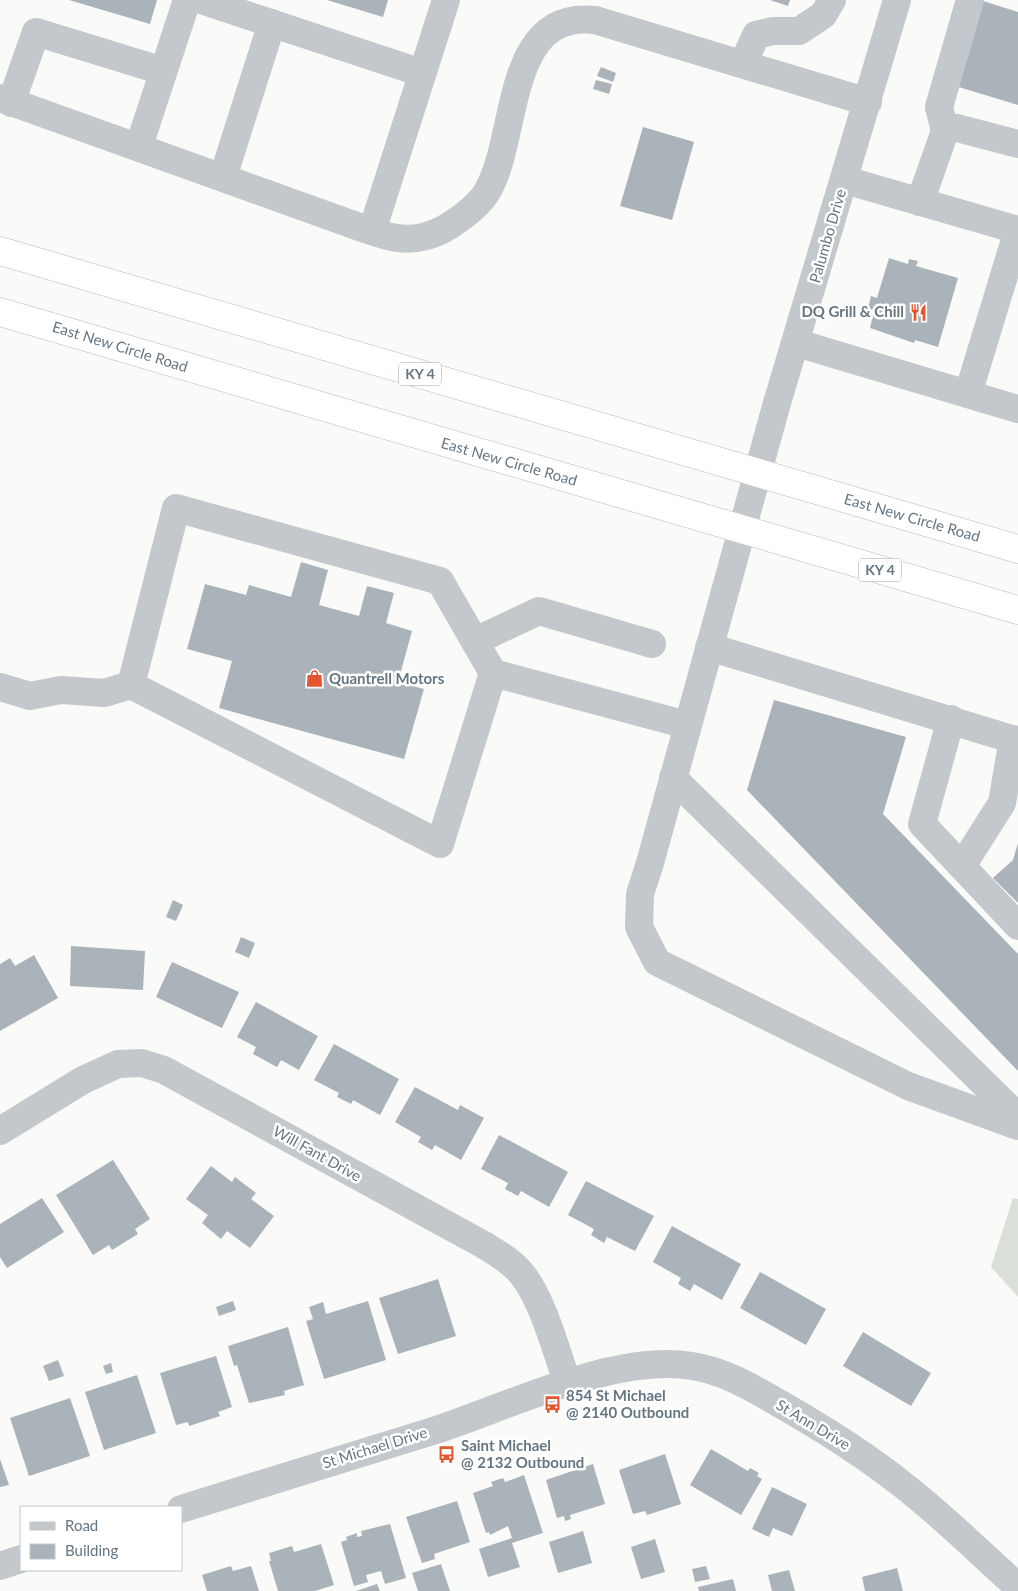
<svg xmlns="http://www.w3.org/2000/svg" width="1018" height="1591" font-family="Lato,sans-serif">
  <style>
    .green { fill: #dadfd7 }
    .building { fill: #aab3b9 }
    .lines { fill: none; stroke-linecap: round; stroke-linejoin: round }
    .highway-casing { stroke: #b4b9bd; stroke-width: 29 }
    .minor { stroke: #c3c8cc; stroke-width: 28 }
    .highway { stroke: #fff; stroke-width: 28 }
    .labels { text-anchor: middle; stroke-width: 5; stroke-linejoin: round; paint-order: stroke }
    .shield { fill: #fff; stroke: #939fa8; stroke-width: 1 }
    .shield-label { font-size: 14px; font-weight: bold; fill: #657683 }
    .street-label { font-size: 15px; fill: #657683; stroke: #fff }
    .poi-label { font-size: 15px; font-weight: bold; fill: #657683; stroke: #fff; text-anchor: start }
  </style>
  <rect width="100%" height="100%" fill="#fafaf8"/>
  <polygon class="green" points="1013,1198 1018,1199 1018,1297 991,1267"/>
  <g class="building">
    <polygon points="69,0 157,0 150,24"/>
    <polygon points="327,0 388,0 383,17"/>
    <polygon points="770,0 790,0 788,6"/>
    <polygon points="980,0 1018,12 1018,105 952,85"/>
    <polygon points="601,67 616,73 613,82 597,76"/>
    <polygon points="596,80 612,84 609,94 593,89"/>
    <polygon points="643,127 694,142 672,220 620,206"/>
    <polygon points="889,258 908,264 909,259 918,261 916,266 958,278 938,347 915,340 914,343 870,328 874,311 868,309 871,296 877,298"/>
    <polygon points="301,562 328,570 319,605 359,616 367,586 394,593 386,623 412,631 398,682 424,689 404,759 219,708 232,661 187,649 205,584 246,595 249,585 291,597"/>
    <polygon points="774,700 906,737 883,814 1018,954 1018,1071 747,790"/>
    <polygon points="1018,843 1018,903 993,878 1013,860"/>
    <polygon points="173,900 183,905 176,921 166,917"/>
    <polygon points="241,937 255,943 249,958 235,952"/>
    <polygon points="71,946 145,951 143,990 70,986"/>
    <polygon points="34,955 58,998 0,1031 0,964 10,958 15,966"/>
    <polygon points="172,962 239,992 222,1028 156,997"/>
    <polygon points="256,1002 318,1036 299,1070 281,1060 277,1067 253,1054 256,1047 237,1037"/>
    <polygon points="334,1044 399,1079 380,1115 353,1100 351,1104 337,1097 339,1093 314,1080"/>
    <polygon points="415,1087 458,1110 460,1105 484,1118 461,1160 435,1145 432,1150 418,1142 421,1137 395,1122"/>
    <polygon points="499,1135 568,1172 549,1207 521,1191 518,1196 505,1189 508,1183 481,1169"/>
    <polygon points="113,1160 150,1219 135,1229 138,1234 112,1250 109,1245 93,1255 56,1195"/>
    <polygon points="211,1166 232,1182 235,1177 256,1193 251,1199 274,1216 250,1248 227,1231 221,1239 202,1223 208,1215 186,1199"/>
    <polygon points="586,1181 654,1216 635,1251 607,1237 604,1243 591,1235 594,1229 568,1215"/>
    <polygon points="42,1198 64,1232 7,1268 0,1257 0,1224"/>
    <polygon points="672,1226 741,1264 722,1300 694,1284 690,1291 678,1284 681,1278 653,1262"/>
    <polygon points="760,1272 826,1309 806,1345 740,1308"/>
    <polygon points="438,1279 456,1336 398,1354 379,1298"/>
    <polygon points="233,1301 236,1310 219,1316 216,1307"/>
    <polygon points="368,1301 386,1360 324,1379 306,1321 313,1319 309,1307 323,1302 326,1314"/>
    <polygon points="288,1327 304,1385 284,1391 285,1395 249,1403 237,1365 234,1366 228,1346"/>
    <polygon points="863,1332 931,1373 911,1406 843,1366"/>
    <polygon points="216,1356 232,1407 218,1412 220,1416 189,1426 188,1422 176,1425 160,1373"/>
    <polygon points="58,1360 64,1376 49,1381 43,1366"/>
    <polygon points="111,1363 113,1372 106,1374 103,1366"/>
    <polygon points="137,1375 156,1433 104,1450 85,1392"/>
    <polygon points="70,1398 90,1456 29,1476 10,1418"/>
    <polygon points="711,1449 748,1471 750,1468 759,1473 757,1476 762,1479 741,1515 690,1485"/>
    <polygon points="665,1454 681,1504 647,1515 645,1511 633,1514 619,1470"/>
    <polygon points="0,1459 9,1485 0,1487"/>
    <polygon points="593,1464 605,1504 570,1515 571,1519 565,1521 564,1516 557,1518 546,1480"/>
    <polygon points="524,1475 543,1533 512,1543 520,1567 488,1577 479,1549 512,1538 508,1526 490,1535 489,1532 486,1533 473,1493 493,1486 491,1482 503,1478 505,1482"/>
    <polygon points="772,1487 807,1504 792,1536 773,1528 769,1537 752,1529"/>
    <polygon points="457,1501 470,1542 434,1554 435,1559 422,1563 406,1517"/>
    <polygon points="390,1524 406,1578 385,1584 381,1571 366,1575 368,1582 354,1586 341,1542 347,1540 346,1537 357,1533 357,1537 362,1536 361,1531"/>
    <polygon points="583,1531 592,1563 558,1573 549,1542"/>
    <polygon points="655,1539 665,1572 641,1579 631,1547"/>
    <polygon points="321,1544 334,1585 315,1591 278,1591 269,1561 271,1561 269,1553 292,1546 294,1552"/>
    <polygon points="441,1564 450,1591 418,1591 412,1573"/>
    <polygon points="231,1566 233,1571 251,1566 259,1591 207,1591 202,1575"/>
    <polygon points="706,1566 710,1579 695,1582 692,1569"/>
    <polygon points="897,1568 903,1591 865,1591 862,1577"/>
    <polygon points="789,1570 795,1591 772,1591 768,1575"/>
    <polygon points="733,1579 736,1591 699,1591 698,1587"/>
    <polygon points="377,1584 380,1591 356,1591"/>
  </g>
  <g class="lines">
    <defs>
      <g id="highway">
        <polyline points="0,251 1018,549"/>
        <polyline points="0,312 1018,610"/>
      </g>
    </defs>
    <use href="#highway" class="highway-casing"/>
    <g class="minor">
      <polyline points="201,0 422,73"/>
      <polyline points="897,0 777,403 650,863 640,894 639,927 657,962 908,1086 1018,1126"/>
      <polyline points="743,64 756,35 773,31 799,31 823,15 832,0"/>
      <path d="M 0,98 L 365,229 C 376,232 387,237 398,238 C 415,241 435,235 449,226 C 463,217 480,205 488,190 C 519,136 504,10 595,20 L 868,102"/>
      <polyline points="11,103 36,32 163,71"/>
      <polyline points="945,131 939,107 970,0"/>
      <polyline points="139,146 187,0"/>
      <polyline points="223,177 272,23"/>
      <polyline points="845,180 1018,230 968,394"/>
      <polyline points="920,202 945,131 957,128 1018,144"/>
      <polyline points="372,231 446,0"/>
      <polyline points="797,343 1018,409"/>
      <polyline points="475,641 539,611 652,644"/>
      <polyline points="709,647 1018,741"/>
      <polyline points="493,673 440,844 131,685 176,508 440,581 493,673 687,725"/>
      <polyline points="0,687 30,696 61,690 104,693 131,685"/>
      <polyline points="951,719 922,824 1018,926"/>
      <polyline points="673,778 1018,1117"/>
      <polyline points="962,866 1002,803 1013,739"/>
      <path d="M 0,1131 L 83,1080 L 118,1064 L 142,1063 L 164,1070 L 484,1245 C 497,1253 511,1261 521,1273 C 543,1299 556,1351 568,1384"/>
      <path d="M 181,1509 C 266,1482 351,1457 436,1430 C 509,1406 616,1353 692,1366 C 725,1371 754,1389 782,1405 C 824,1429 865,1455 903,1485 C 943,1516 980,1553 1018,1587"/>
      <polyline points="0,1566 21,1559"/>
    </g>
    <use href="#highway" class="highway"/>
  </g>
  <defs>
    <symbol id="restaurant-bare" viewBox="-9 -9 18 18"><path d="M-5-6h1v4h1v-4h1v4h1v-4h1v5L-1.5 .5V6h-2V.5L-5-1ZM5-6V6H3V1.5H1.5Q1.5-4 5-6Z" fill="#e4572e" stroke="#fff" stroke-width="2.5" paint-order="stroke"/></symbol>
    <symbol id="shop-bare" viewBox="-9 -9 18 18"><path d="M-5-2.5h2.3a2.7 3.5 0 0 1 5.4 0H5L5.5 6h-11ZM-1.5-2.5h3a1.5 2.3 0 0 0-3 0Z" fill="#e4572e" stroke="#fff" stroke-width="2.5" paint-order="stroke"/></symbol>
    <symbol id="bus-bare" viewBox="-9 -9 18 18"><path d="M-5-6H5V4H4V6H2V4H-2V6H-4V4H-5ZM-3.5-4V0h7V-4ZM-3.5 1.2v1.5H-2V1.2ZM2 1.2v1.5H3.5V1.2Z" fill="#e4572e" stroke="#fff" stroke-width="2.5" paint-order="stroke"/></symbol>
  </defs>
  <g fill-rule="evenodd">
    <use href="#restaurant-bare" x="906" y="300" width="25" height="25"/>
    <use href="#shop-bare" x="302" y="666" width="25" height="25"/>
    <use href="#bus-bare" x="540" y="1392" width="25" height="25"/>
    <use href="#bus-bare" x="434" y="1442" width="25" height="25"/>
  </g>
  <g class="labels">
    <g class="shield">
      <rect x="399" y="362.5" width="42" height="23" rx="4"/>
      <rect x="859" y="558.5" width="42" height="23" rx="4"/>
    </g>
    <g class="shield-label">
      <text x="420" y="379">KY 4</text>
      <text x="880" y="575">KY 4</text>
    </g>
    <g class="street-label">
      <text transform="translate(828 236) rotate(-74)" y="5">Palumbo Drive</text>
      <text transform="translate(120 347) rotate(17)" y="5">East New Circle Road</text>
      <text transform="translate(509 462) rotate(16)" y="5">East New Circle Road</text>
      <text transform="translate(912 518) rotate(16)" y="5">East New Circle Road</text>
      <text transform="translate(317 1154) rotate(29)" y="5">Will Fant Drive</text>
      <text transform="translate(813 1425) rotate(31)" y="5">St Ann Drive</text>
      <text transform="translate(375 1448) rotate(-17)" y="5">St Michael Drive</text>
    </g>
    <g class="poi-label">
      <text x="904" y="317" text-anchor="end">DQ Grill &amp; Chill</text>
      <text x="329" y="684">Quantrell Motors</text>
      <text x="566" y="1401">854 St Michael<tspan x="566" dy="17">@ 2140 Outbound</tspan></text>
      <text x="461" y="1451">Saint Michael<tspan x="461" dy="17">@ 2132 Outbound</tspan></text>
    </g>
  </g>
  <rect x="20" y="1506" width="162" height="65" fill="#ffffff" stroke="#c1c8cd"/>
  <rect x="30" y="1522" width="25" height="8" fill="#c3c8cc" stroke="#c1c8cd"/>
  <text x="65" y="1531" font-size="15" fill="#657683">Road</text>
  <rect x="30" y="1544" width="25" height="15" fill="#aab3b9" stroke="#c1c8cd"/>
  <text x="65" y="1556" font-size="15" fill="#657683">Building</text>
</svg>
